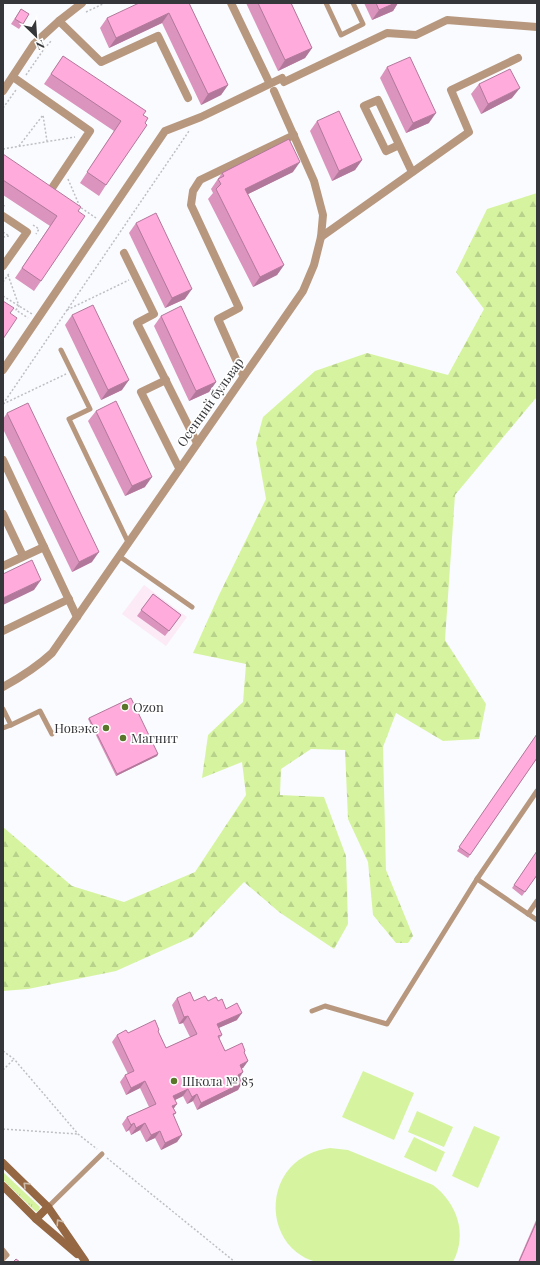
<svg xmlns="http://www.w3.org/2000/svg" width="540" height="1265" font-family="'Playfair Display',serif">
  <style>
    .industrial { fill: #fcebf7 }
    .grass { fill: url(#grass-tufts) }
    .forest { fill: url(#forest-firs) }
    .park { fill: #d6f4a0 }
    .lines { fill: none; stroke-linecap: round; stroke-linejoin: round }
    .path { stroke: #bebfc3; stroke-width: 1.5; stroke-dasharray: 2 2; stroke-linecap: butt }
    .lane { stroke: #b7987f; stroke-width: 5 }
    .street { stroke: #b7987f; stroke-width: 8 }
    .secondary { stroke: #956843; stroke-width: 8 }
    .wall { fill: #db94be }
    .shaded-wall { fill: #b2789b }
    .building { fill: #ffacdd; stroke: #b2789b }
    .oneway { stroke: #cfbbaa }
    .poi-dot { fill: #5a762b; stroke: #fff; stroke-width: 1.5 }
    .labels { text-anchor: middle; stroke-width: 3.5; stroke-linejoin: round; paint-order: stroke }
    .street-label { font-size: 13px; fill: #353639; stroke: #fff }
    .poi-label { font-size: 13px; fill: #353639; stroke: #fff; text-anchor: start }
  </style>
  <defs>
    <pattern id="grass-tufts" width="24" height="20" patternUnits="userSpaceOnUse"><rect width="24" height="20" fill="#d6f4a0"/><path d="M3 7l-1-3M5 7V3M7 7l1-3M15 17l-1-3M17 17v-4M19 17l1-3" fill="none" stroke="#b8d28b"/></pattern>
    <pattern id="forest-firs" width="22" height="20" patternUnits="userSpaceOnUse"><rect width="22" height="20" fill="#d6f4a0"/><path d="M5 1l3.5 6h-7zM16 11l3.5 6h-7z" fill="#b8d28b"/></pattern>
  </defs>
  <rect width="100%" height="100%" fill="#fafbff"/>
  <polygon class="industrial" points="144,585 187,617 166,646 122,614"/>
  <polygon class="grass" points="3,1172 40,1207 39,1210 36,1212 3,1180"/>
  <polygon class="forest" points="537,193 537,398 535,399 455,495 445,640 486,704 479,739 443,741 396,713 383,747 386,870 413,936 408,943 396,943 373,915 368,862 348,819 345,750 311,749 281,769 280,795 324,797 346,856 348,924 334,949 279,912 244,882 192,937 116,971 28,989 3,991 3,827 72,886 124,902 195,872 246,795 242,762 202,778 208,735 243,702 246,664 193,653 219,595 266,499 256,443 263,417 315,371 367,353 448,375 484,309 456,272 487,209"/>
  <g class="park">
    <polygon points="363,1071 414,1093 394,1140 342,1117"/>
    <polygon points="417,1111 453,1127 444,1147 408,1132"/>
    <polygon points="474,1126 500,1137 478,1188 452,1176"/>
    <polygon points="414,1137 445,1152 436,1172 404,1157"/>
    <path d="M 330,1148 L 348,1150 L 433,1185 C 457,1203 468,1234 453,1262 L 316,1262 C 312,1260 306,1259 302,1256 C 272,1238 267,1194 290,1168 C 301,1156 315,1150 330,1148 Z"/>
  </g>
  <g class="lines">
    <g class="path">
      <polyline points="86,12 105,3"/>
      <polyline points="26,75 44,49 51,41"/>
      <polyline points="3,108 16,90"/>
      <polyline points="19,146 43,115 47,141"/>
      <polyline points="3,149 75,137"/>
      <polyline points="68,179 80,207 96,218"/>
      <polyline points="3,205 6,207"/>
      <polyline points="33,225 39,229 36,234"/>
      <polyline points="3,232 9,236"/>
      <polyline points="3,237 9,236"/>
      <polyline points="8,275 19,306 16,310 28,318"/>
      <polyline points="3,282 10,272"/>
      <polyline points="3,296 32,314"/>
      <polyline points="67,310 129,280"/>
      <polyline points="3,404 189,131"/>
      <polyline points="3,404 66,374"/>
      <polyline points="3,1051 14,1059 78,1134 97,1149"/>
      <polyline points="3,1070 14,1059"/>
      <polyline points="3,1129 77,1134"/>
      <polyline points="107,1158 235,1262"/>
    </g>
    <g class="lane">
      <polyline points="326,3 341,35 363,24 353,3"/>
      <polyline points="61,350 90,409 69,419 128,542"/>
      <polyline points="119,556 192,607"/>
      <polyline points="3,709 11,725 3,728"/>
      <polyline points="11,725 40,711 52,734"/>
      <polyline points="477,879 537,791"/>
      <polyline points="528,914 537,901"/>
      <polyline points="312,1011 325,1006 387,1024 477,879 537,920"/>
      <polyline points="48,1207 102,1154"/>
      <polyline points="3,1250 7,1255 3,1259"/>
    </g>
    <g class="street">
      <polyline points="231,3 269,82"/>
      <polyline points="59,21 101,62 158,36 188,98"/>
      <polyline points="13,77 90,131 52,188"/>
      <polyline points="3,91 34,44 59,21 82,3"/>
      <polyline points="399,145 386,151 364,106 378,100 412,172"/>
      <polyline points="3,216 27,232 3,266"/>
      <polyline points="321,237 469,132 451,90 518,58"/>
      <polyline points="124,253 154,314 137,323 197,443"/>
      <polyline points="3,370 165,131 201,117 282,78 284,82 387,33 416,35 447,20 537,27"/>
      <polyline points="243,375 218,319 239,308 191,205 193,191 200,180 294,135"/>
      <polyline points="166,380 141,392 179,468"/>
      <polyline points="3,460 77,617"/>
      <polyline points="3,514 23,556"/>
      <polyline points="3,566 44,547"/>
      <polyline points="3,631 69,599"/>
      <path d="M 3,687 C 21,677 37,667 52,653 L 303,291 L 314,265 L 321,237 L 323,215 L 314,181 L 274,91"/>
    </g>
    <g class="secondary">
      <polyline points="3,1163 48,1207 85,1261"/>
      <polyline points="3,1186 36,1219 77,1254"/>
      <polyline points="36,1219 48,1207"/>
    </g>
  </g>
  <g class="wall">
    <polygon points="189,3 228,85 221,95 201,105 162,23 109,48 100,28 107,18"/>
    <polygon points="246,3 291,3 312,48 305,58 278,71"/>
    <polygon points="364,3 398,3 393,11 372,20"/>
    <polygon points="21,9 29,14 19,29 11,24"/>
    <polygon points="63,56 143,115 106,185 99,196 80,183 114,131 44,84"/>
    <polygon points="387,67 429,123 406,133 380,78"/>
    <polygon points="479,84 512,98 481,114 471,94"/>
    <polygon points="317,121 362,160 355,170 332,181 310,131"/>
    <polygon points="3,154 78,211 41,281 34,291 15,278 50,226 3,195"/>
    <polygon points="293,172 248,194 284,265 277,275 253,287 208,199 213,193 211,189 222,173"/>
    <polygon points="136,223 185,299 165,308 129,233"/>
    <polygon points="72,315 122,390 101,400 65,325"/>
    <polygon points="161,316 216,382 209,392 189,401 154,326"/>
    <polygon points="96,411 145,487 125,496 88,421"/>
    <polygon points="7,413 92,562 72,572 3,429 3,419"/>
    <polygon points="153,594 181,615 165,636 137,616"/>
    <polygon points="89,718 158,754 157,756 116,776 88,719"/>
    <polygon points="537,734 537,758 468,858 457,851"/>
    <polygon points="537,851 537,875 522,896 512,888"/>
    <polygon points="177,998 194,1001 218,1001 237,1020 218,1028 222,1035 219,1039 225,1051 245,1051 244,1052 248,1061 243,1068 241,1068 243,1072 240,1077 242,1083 238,1090 197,1110 193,1101 187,1104 183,1096 175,1100 174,1109 176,1113 173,1116 182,1135 177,1142 161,1150 155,1138 146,1142 140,1130 131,1135 129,1130 126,1132 122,1124 127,1117 149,1107 140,1088 126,1095 120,1082 125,1075 128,1074 112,1042 117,1035 159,1030 158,1032 166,1048 190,1037 183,1023 179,1024 172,1005"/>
    <polygon points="537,1218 537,1262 518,1262"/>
  </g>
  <g class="shaded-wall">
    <polygon points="395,3 398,3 393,11 372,20 379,10"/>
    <polygon points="169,13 162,23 109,48 116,38"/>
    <polygon points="312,48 305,58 278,71 285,60"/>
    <polygon points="228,85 221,95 201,105 208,94"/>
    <polygon points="520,88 512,98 481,114 488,104"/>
    <polygon points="436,113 429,123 406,133 413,123"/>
    <polygon points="362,160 355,170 332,181 339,171"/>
    <polygon points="300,162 293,172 238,199 245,189"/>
    <polygon points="284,265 277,275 253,287 260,277"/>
    <polygon points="192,289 185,299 165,308 172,298"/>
    <polygon points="129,380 122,390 101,400 108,390"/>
    <polygon points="216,382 209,392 189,401 196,391"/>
    <polygon points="152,477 145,487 125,496 132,486"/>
    <polygon points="99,552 92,562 72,572 79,562"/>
    <polygon points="41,580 34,590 3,605 3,598"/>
    <polygon points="158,754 157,756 116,776 117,774"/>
    <polygon points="242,1013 237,1020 212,1031 217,1024"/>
    <polygon points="188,1016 183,1023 179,1024 184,1017"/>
    <polygon points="248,1061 243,1068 235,1072 240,1065"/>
    <polygon points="243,1072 238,1079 238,1075"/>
    <polygon points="145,1081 140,1088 126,1095 131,1088"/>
    <polygon points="242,1083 238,1090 197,1110 201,1103"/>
    <polygon points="188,1089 183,1096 169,1103 173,1096"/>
    <polygon points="197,1094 193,1101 187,1104 192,1097"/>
    <polygon points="177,1104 172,1111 172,1106"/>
    <polygon points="134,1123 129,1130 126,1132 131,1125"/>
    <polygon points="145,1123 140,1130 131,1135 136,1128"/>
    <polygon points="160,1131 155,1138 146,1142 151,1135"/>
    <polygon points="182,1135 177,1142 161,1150 165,1143"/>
  </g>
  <g class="building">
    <polygon points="139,3 189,3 228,85 208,94 169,13 116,38 107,18"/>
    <polygon points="258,3 291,3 312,48 285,60"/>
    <polygon points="376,3 395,3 379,10"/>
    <polygon points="21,9 29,14 23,24 15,19"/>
    <polygon points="63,56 146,111 143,115 148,118 145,123 147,125 106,185 87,172 121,121 51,74"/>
    <polygon points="410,57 436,113 413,123 387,67"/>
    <polygon points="510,69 520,88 488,104 479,84"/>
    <polygon points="339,111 362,160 339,171 317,121"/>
    <polygon points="289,139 300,162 245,189 284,265 260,277 216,189 221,184 218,179 224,176 222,173"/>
    <polygon points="3,154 81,207 78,211 85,216 41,281 22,268 57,216 3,180"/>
    <polygon points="156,213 192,289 172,298 136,223"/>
    <polygon points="3,301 14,308 10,313 17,318 3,339"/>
    <polygon points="93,305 129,380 108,390 72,315"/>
    <polygon points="181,306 216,382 196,391 161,316"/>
    <polygon points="116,401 152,477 132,486 96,411"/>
    <polygon points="28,403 99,552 79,562 7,413"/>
    <polygon points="32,560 41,580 3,598 3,574"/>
    <polygon points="153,594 181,615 169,631 141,610"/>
    <polygon points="131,698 158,754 117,774 89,718"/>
    <polygon points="537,734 537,758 470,855 459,847"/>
    <polygon points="537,851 537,875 525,892 514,885"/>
    <polygon points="190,992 194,1001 205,996 208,1001 216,997 218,1001 222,999 226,1009 237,1003 242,1013 217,1024 222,1035 218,1036 225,1051 242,1043 245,1051 244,1052 248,1061 240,1065 243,1072 238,1075 242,1083 201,1103 197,1094 192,1097 188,1089 173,1096 177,1104 172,1106 176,1113 173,1114 182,1135 165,1143 160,1131 151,1135 145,1123 136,1128 134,1123 131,1125 127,1117 156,1104 145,1081 131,1088 125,1075 134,1071 117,1035 126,1030 128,1033 155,1020 159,1030 158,1031 166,1048 197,1034 188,1016 184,1017 177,998"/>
    <polygon points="537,1221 537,1262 519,1262"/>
    <polygon points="16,1259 20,1262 13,1262"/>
  </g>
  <defs><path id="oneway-chevron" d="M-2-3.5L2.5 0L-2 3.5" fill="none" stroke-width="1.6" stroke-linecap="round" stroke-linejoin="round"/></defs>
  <g class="oneway">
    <use href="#oneway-chevron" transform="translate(26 1185) rotate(-136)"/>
    <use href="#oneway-chevron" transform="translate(59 1222) rotate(-124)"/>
  </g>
  <g class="poi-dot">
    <circle cx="125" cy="707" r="4"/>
    <circle cx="106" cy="728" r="4"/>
    <circle cx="123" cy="738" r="4"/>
    <circle cx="174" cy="1081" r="4"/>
  </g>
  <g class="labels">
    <g class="street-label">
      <text transform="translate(210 402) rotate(-55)" y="5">Осенний бульвар</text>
    </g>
    <g class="poi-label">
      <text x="133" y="712">Ozon</text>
      <text x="98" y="733" text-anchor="end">Новэкс</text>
      <text x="131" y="743">Магнит</text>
      <text x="182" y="1086">Школа № 85</text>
    </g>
  </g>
  <rect width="540" height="1265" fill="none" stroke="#353639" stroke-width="8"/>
  <g transform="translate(36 36) rotate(155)" stroke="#ffffff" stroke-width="3" paint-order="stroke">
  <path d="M0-3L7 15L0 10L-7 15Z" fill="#353639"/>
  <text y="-6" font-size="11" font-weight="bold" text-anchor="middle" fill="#353639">N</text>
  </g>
</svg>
